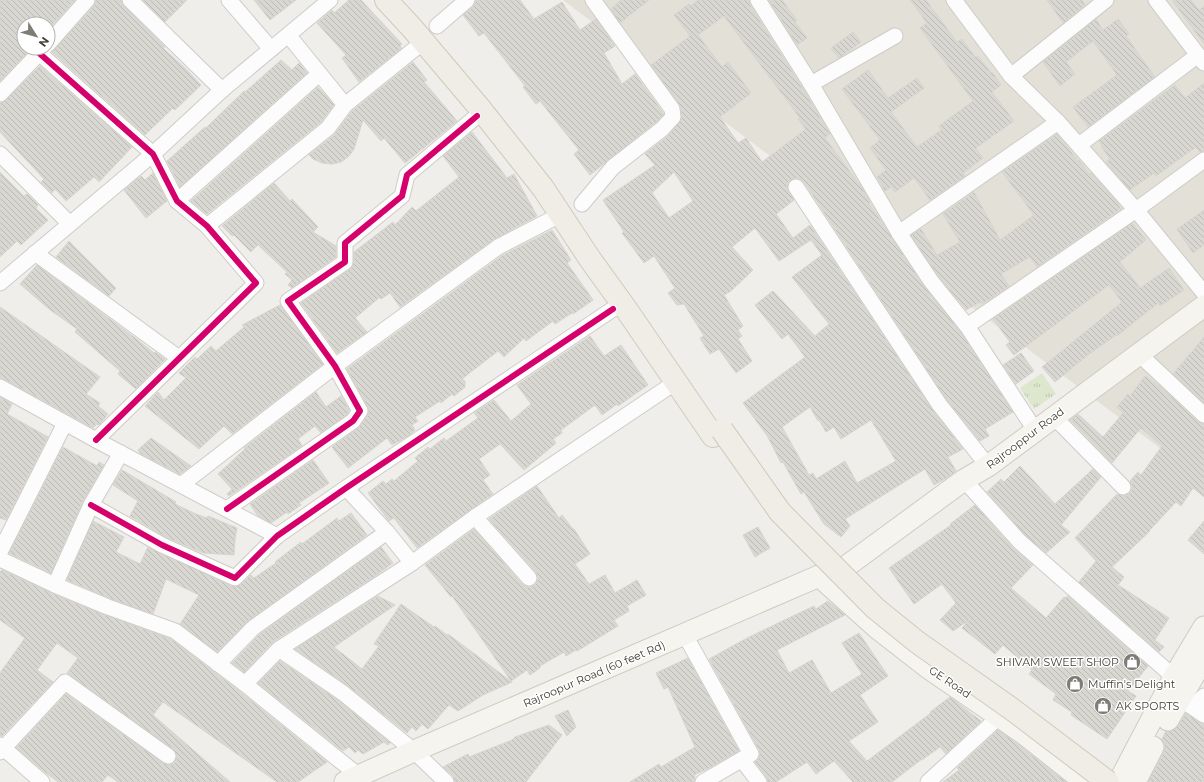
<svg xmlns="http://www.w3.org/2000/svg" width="1204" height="782" font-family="Montserrat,sans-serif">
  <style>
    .residential { fill: #e3e0d8 }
    .park { fill: url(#park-tufts) }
    .building { fill: url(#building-back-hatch); stroke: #d8d5d0; fill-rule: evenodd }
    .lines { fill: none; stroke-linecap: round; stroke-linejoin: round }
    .street-casing { stroke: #cdccc8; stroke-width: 17 }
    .secondary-casing { stroke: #cecbc2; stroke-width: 23 }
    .primary-casing { stroke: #d0caba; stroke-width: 24 }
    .street { stroke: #fdfcfc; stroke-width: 15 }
    .secondary { stroke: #f6f4ef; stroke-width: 21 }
    .primary { stroke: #efede5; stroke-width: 22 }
    .primary-bridge-casing { stroke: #d0caba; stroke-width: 24; stroke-linecap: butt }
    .primary-bridge { stroke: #efede5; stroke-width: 22 }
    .cycleway-casing { stroke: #fff; stroke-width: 8 }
    .cycleway { stroke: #d6006c; stroke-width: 6 }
    .labels { text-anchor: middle; stroke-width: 3; stroke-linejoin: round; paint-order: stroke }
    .street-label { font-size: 11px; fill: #444037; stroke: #fff }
    .poi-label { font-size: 11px; fill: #444037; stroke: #fff; text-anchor: start }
  </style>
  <defs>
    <pattern id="park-tufts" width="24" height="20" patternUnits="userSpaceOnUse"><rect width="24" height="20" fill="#dce7cd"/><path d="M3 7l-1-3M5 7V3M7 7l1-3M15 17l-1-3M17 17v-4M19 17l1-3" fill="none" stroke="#bec7b1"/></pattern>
    <pattern id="building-back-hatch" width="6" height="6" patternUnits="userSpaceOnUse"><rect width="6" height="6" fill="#d9d7d2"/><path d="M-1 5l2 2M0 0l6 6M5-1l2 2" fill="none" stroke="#bbbab5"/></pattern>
  </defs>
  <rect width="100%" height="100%" fill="#f0eeea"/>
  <polygon class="residential" points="563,0 1204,0 1204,481 746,138"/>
  <polygon class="park" points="1042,373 1056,394 1034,409 1020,388"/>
  <g class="building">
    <polygon points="0,0 75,0 48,30 48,24 24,24 24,48 32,48 0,81"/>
    <polygon points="96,0 121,0 124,6 165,47 163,48 186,69 201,85 175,110 173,108 145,135 52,52 94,6"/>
    <polygon points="143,0 187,0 165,22"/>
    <polygon points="254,0 296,0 270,20"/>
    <polygon points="349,0 361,0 402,44 400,46 402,48 359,82 342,58 346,55 317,23 332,10 334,13"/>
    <polygon points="476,0 520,0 534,19 562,2 580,30 596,19 615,46 604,53 622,84 635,74 664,114 656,122 590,175 574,154 579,150 540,101 536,104 523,87 525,86 484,33 479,36 463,15 473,7"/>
    <polygon points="621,0 649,0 620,23 611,9"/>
    <path d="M 698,0 L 749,0 L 750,5 L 803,89 L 830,134 L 825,138 L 862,188 L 870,202 L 869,203 L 924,286 L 960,331 L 1013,412 L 985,429 L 989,436 L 980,441 L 946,399 L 804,182 L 800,179 L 796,178 L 791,180 L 788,183 L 787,188 L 794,200 L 776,214 L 793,238 L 810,225 L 932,409 L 963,449 L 948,457 L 956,471 L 945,479 L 934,485 L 925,469 L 845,519 L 850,526 L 841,537 L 824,524 L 804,492 L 801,494 L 783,462 L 781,463 L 768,437 L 743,403 L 805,357 L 788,334 L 782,339 L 755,305 L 773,291 L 815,336 L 829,324 L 792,277 L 822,255 L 811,240 L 779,261 L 755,228 L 732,247 L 753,270 L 731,291 L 724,295 L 743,326 L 738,330 L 742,336 L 738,339 L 752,361 L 736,373 L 719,349 L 710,354 L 700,338 L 704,336 L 684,304 L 677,305 L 668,293 L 675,288 L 654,256 L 644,263 L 622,233 L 624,232 L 603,200 L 655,165 L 645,154 L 668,136 L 681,120 L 681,108 L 679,104 L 651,65 L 690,36 L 674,15 L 689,4 L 690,6 ZM 724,16 L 800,118 L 798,119 L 806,129 L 762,162 L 746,138 L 738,143 L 720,117 L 751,93 L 728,62 L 722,67 L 698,35 ZM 674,172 L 693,201 L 669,218 L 652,193 ZM 810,407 L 818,421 L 819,420 L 826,432 L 834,427 L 841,439 L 871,420 L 896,461 L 857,483 L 845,461 L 816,479 L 813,473 L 809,475 L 782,427 Z"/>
    <polygon points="769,0 782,0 797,20 795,22 807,38 797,45"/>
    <polygon points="910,0 926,0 957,42 962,39 975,57 978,56 991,73 992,72 1001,85 992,92 1014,121 976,148 983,158 963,173 965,176 930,200 914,178 895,192 891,187 885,191 877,177 886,170 870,148 880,140 842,89 868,70 888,98 917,78 924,88 891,112 917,147 941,130 939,126 973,101 920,28 927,23"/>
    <polygon points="1047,0 1082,0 1085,5 1063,23"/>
    <polygon points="1172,0 1191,0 1199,10 1204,6 1204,44"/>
    <polygon points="1096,19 1103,30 1118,19 1129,34 1126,36 1155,77 1088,127 1073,107 1117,75 1093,41 1066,62 1075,74 1060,86 1043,62"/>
    <polygon points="853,32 861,42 839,58 831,48"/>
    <polygon points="281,60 292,70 299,63 307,73 180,187 167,161 205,127 206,128 244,91 245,92"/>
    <polygon points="413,62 427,80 424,82 457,121 405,163 384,138 381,141 363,120 354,149 349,156 341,162 332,164 322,163 313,159 309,155 334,135 352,111"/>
    <polygon points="40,66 132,147 99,182 94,177 66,201 55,189 52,193 41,182 44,179 0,132 0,103 6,100"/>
    <polygon points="1204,83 1204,151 1200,152 1196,147 1156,176 1154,173 1130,190 1106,162 1110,159 1101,146 1102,145 1099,141 1175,85 1185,98"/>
    <polygon points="318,87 334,105 321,122 207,214 191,201"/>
    <polygon points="472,132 507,178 514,174 537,216 493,240 400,307 390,293 381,299 380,297 355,318 367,332 337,353 301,303 350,269 354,262 354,252 393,222 395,225 412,207 416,211 459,177 443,156"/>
    <polygon points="1057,134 1078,161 1079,160 1089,174 1091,173 1116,201 1121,209 1037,267 1030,257 1001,274 1009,286 982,304 980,302 966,310 938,276 911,235 921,229 937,255 960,242 943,214 974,192 1000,240 1034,215 1002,172"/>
    <polygon points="0,172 24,196 27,194 38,205 36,208 48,220 21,245 17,241 0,257"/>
    <polygon points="153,173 167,201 146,218 124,190 141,176 145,180"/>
    <polygon points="274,183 290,201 292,199 318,227 313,232 336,246 336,257 292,288 288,285 292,280 285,274 287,272 258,245 251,252 234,235 232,236 222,226"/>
    <polygon points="1204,210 1204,245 1193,253 1177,229"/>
    <polygon points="1132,223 1146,240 1120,262 1140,288 1169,268 1184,290 1160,306 1158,303 1117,336 1116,335 1089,354 1055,382 1042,367 1122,302 1109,285 1014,355 1006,345 1010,342 993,319"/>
    <polygon points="552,230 571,260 567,263 593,300 573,314 572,313 555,324 553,321 526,341 524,338 504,357 498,351 462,379 465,381 465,387 454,396 452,394 441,403 440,401 415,417 418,421 412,425 415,430 410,435 392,445 387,438 348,468 332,447 358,428 367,416 369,411 368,407 347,369 503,255"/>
    <polygon points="69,241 116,288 109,296 56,257"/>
    <polygon points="37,265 138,340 154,353 155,352 165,359 136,389 118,374 120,371 75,332 77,329 49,309 20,284"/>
    <polygon points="280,305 323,364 232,434 224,426 199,449 145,406 158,392 164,400 186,378 179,373 195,357 197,359 211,346 216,351 244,327 242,325"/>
    <polygon points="0,307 100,377 86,394 100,403 98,406 108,414 99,425 97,424 93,428 4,379 0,378"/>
    <polygon points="590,336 604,356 621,345 648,385 618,406 617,404 602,415 595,405 561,430 562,433 553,439 556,443 524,470 500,444 479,459 490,475 483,480 493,494 417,548 394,518 389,521 368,493 383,481 386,484 392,479 394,481 418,461 415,458 428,447 430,449 444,438 446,441 478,418 474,413 494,400 511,421 531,404 517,385"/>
    <polygon points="1204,337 1204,403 1173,374"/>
    <polygon points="1021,353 1034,371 1016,384 1003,365"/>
    <polygon points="1145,376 1162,388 1198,422 1204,424 1204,497 1193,488 1181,506 1176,502 1149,531 1150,531 1112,567 1124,577 1118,585 1169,618 1155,640 1164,647 1159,652 1079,582 1096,561 1075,538 1117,494 1125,496 1130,493 1132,489 1132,485 1130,481 1138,472 1141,475 1162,446 1141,428 1112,463 1070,420 1078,414 1103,437 1123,413 1117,407 1128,394 1130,396"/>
    <polygon points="316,392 326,407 341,396 349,410 347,415 321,433 315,426 298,439 302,446 229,496 227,494 232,489 218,474 245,449 244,448"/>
    <polygon points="0,397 12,404 7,414 48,437 6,520 0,518"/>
    <polygon points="151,438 191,466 180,474 141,454 138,450"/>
    <polygon points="63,447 97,466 99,462 104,465 83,501 51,573 9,553"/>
    <polygon points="313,460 329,483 299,503 301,505 288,514 287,512 271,523 257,515 250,504"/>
    <polygon points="1020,466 1055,504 1093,469 1101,477 1061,525 1070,532 1046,553 1026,536 987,492 1001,479 1004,482"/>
    <polygon points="122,470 176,502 175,504 196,514 207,518 208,516 237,528 235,539 234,555 203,553 166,537 130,516 138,501 113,485"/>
    <polygon points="537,486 559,518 562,515 573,529 574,529 590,554 575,564 589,584 605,575 615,593 637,580 646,595 627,606 629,611 614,620 618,626 577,651 576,650 566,656 564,652 540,666 540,668 530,675 527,670 511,681 452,596 451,597 425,565 474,529 522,584 527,587 530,587 535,585 538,580 538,576 536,572 489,519"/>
    <polygon points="975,505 1013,548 1033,565 1011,588 1046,618 1064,597 1065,598 1068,596 1148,666 1128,691 1136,696 1107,739 1071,715 1072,712 1053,700 1056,694 1029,674 1032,670 1003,645 995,654 962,628 969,620 953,631 940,620 956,603 942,584 914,604 889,568 951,525 950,524"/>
    <polygon points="351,513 367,535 248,621 217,652 180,624 199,595 166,579 153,614 111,599 67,580 93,521 124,537 116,552 140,564 148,547 231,586 236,587 241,584 251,575 254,578 276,563 275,562 301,542 302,544 337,518 339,521"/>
    <polygon points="1204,521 1204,554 1188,540"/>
    <polygon points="758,527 770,548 755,557 743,535"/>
    <polygon points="381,547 393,563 375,576 274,641 244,672 232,663 259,635"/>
    <polygon points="2,570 51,593 105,615 171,639 239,691 327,762 298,782 277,782 163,702 153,715 230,782 118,782 108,775 102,782 58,782 45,772 16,748 66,694 163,763 168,765 172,764 175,762 177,757 176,753 173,749 67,673 78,658 57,643 37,670 53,682 2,736 0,736 0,673 25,638 0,620 0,572"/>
    <polygon points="378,596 395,605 334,647 362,669 379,646 374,644 401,604 434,627 435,626 447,635 448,634 512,682 483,695 458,711 449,705 428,729 422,724 416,731 412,727 407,733 348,686 295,649"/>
    <polygon points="828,601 845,615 777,650 789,673 812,660 831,693 862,674 842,643 859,633 888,676 860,695 878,722 849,741 867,761 931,713 930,712 950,697 981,721 946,754 940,747 922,760 922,759 892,782 853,782 834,761 816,774 807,762 776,782 768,782 766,776 755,762 759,758 760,754 759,750 709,659 749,637 814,606 816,609"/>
    <polygon points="688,658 739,751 709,768 694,775 695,777 694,782 630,782 659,764 661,767 695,747 668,687 664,689 656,673"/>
    <polygon points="280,661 338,700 390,743 388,745 384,742 363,754 358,750 355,753 349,747 343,751 258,683"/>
    <polygon points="568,710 576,727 567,736 555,716"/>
    <polygon points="1186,713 1199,722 1204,724 1204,782 1148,782 1164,752 1165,746 1162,739 1166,731 1174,730 1178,726"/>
    <polygon points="549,725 562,735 526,782 455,782 453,776 443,767 468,754 469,757 512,740 515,737"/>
    <polygon points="998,730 1016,743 1066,782 943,782 959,770 957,768"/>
  </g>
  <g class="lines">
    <defs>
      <g id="street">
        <polyline points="130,0 222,90"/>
        <polyline points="229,0 271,49"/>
        <polyline points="758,0 811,84 899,233 931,281 967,326 1035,430"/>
        <polyline points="954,0 1011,76 1058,122 1136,210 1204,293"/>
        <polyline points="1156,0 1204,63"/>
        <polyline points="437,26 467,0"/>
        <polyline points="289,36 345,105"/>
        <polyline points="48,44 87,0"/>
        <polyline points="39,53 153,154 177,201 207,226 256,283 96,440"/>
        <polyline points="1011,76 1106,0"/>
        <polyline points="811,84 895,36"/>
        <polyline points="0,94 44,48"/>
        <polyline points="1079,145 1198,55"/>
        <polyline points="0,154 69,223"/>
        <polyline points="796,187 939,404 988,466"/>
        <polyline points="177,201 319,74"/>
        <polyline points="582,204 613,167 662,129 673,117 672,109 593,0"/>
        <polyline points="207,226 328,128 345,105 417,47"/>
        <polyline points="899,233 1058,122"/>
        <polyline points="35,253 179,358"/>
        <polyline points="0,283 153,154 222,90 330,0"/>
        <polyline points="967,326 1136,210 1204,160"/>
        <polyline points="1139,354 1204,415"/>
        <polyline points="0,387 96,440 277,536"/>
        <polyline points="1054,417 1123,487"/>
        <polyline points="964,480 1020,542 1174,677"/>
        <polyline points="181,485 335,366 498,247 552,219"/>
        <polyline points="346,488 387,532 412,563"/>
        <polyline points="91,505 162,545 235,578 277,536 346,488 613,309"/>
        <polyline points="227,509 353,421 360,411 335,366 288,301 345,262 345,243 402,196 407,175 477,116"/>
        <polyline points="475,517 529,578"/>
        <polyline points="0,552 65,423"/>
        <polyline points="0,559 55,585 108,607 175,631 245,684 359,776"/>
        <polyline points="55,585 91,505 121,453"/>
        <polyline points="685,635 751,754 703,782"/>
        <polyline points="279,649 343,693 414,751 446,782"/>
        <polyline points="218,664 253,628 387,532"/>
        <polyline points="245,684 279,649 412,563 475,517 667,388"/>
        <polyline points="1179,698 1204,715"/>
        <polyline points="1193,707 1204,696"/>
        <polyline points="0,745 42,782"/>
        <polyline points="0,752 65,682 168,756"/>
        <polyline points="742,760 759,782"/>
        <polyline points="928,782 1000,716"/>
      </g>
      <g id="secondary">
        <polyline points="819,576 877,628 927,667 1023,733 1085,782"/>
        <polyline points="1168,720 1204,658"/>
        <polyline points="1123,774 1174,677 1204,627"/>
        <polyline points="345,782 414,751 819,576 844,568 964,480 988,466 1139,354 1204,306"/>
        <polyline points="1135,782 1153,747"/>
      </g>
      <polyline id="primary" points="386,0 412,28 478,106 543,188 590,259 626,309 713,436"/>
    </defs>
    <use href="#street" class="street-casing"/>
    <use href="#secondary" class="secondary-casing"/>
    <use href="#primary" class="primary-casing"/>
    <use href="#street" class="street"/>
    <use href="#secondary" class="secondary"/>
    <use href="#primary" class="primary"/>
    <defs>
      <polyline id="primary-bridge" points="722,430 780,512 875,608 917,642 1013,710 1108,782"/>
    </defs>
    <use href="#primary-bridge" class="primary-bridge-casing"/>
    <use href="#primary-bridge" class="primary-bridge"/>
    <defs>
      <g id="cycleway">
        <polyline points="39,53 153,154 177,201 207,226 256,283 96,440"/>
        <polyline points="91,505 162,545 235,578 277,536 346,488 613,309"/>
        <polyline points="227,509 353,421 360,411 335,366 288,301 345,262 345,243 402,196 407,175 477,116"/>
      </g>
    </defs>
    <use href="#cycleway" class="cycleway-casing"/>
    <use href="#cycleway" class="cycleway"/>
  </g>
  <defs>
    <symbol id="shop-disc" viewBox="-11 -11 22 22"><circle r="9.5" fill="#807d76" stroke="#fff"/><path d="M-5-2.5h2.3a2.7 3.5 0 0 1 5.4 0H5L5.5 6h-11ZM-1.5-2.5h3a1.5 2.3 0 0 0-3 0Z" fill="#fff"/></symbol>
  </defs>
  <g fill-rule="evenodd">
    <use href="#shop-disc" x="1122" y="652" width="20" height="20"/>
    <use href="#shop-disc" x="1065" y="674" width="20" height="20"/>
    <use href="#shop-disc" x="1093" y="696" width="20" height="20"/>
  </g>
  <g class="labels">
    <g class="street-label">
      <text transform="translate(1025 438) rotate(-37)" y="4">Rajrooppur Road</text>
      <text transform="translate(594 674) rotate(-23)" y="4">Rajroopur Road (60 feet Rd)</text>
      <text transform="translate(950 682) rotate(34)" y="4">GE Road</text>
    </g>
    <g class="poi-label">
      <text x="1119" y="666" text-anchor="end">SHIVAM SWEET SHOP</text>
      <text x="1088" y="688">Muffin's Delight</text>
      <text x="1116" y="710">AK SPORTS</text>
    </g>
  </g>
  <g transform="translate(36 36) rotate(127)"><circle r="19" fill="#ffffff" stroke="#b4b3af"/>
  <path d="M0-3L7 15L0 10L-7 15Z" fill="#807d76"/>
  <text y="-6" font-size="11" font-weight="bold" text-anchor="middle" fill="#444037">N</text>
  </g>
</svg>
